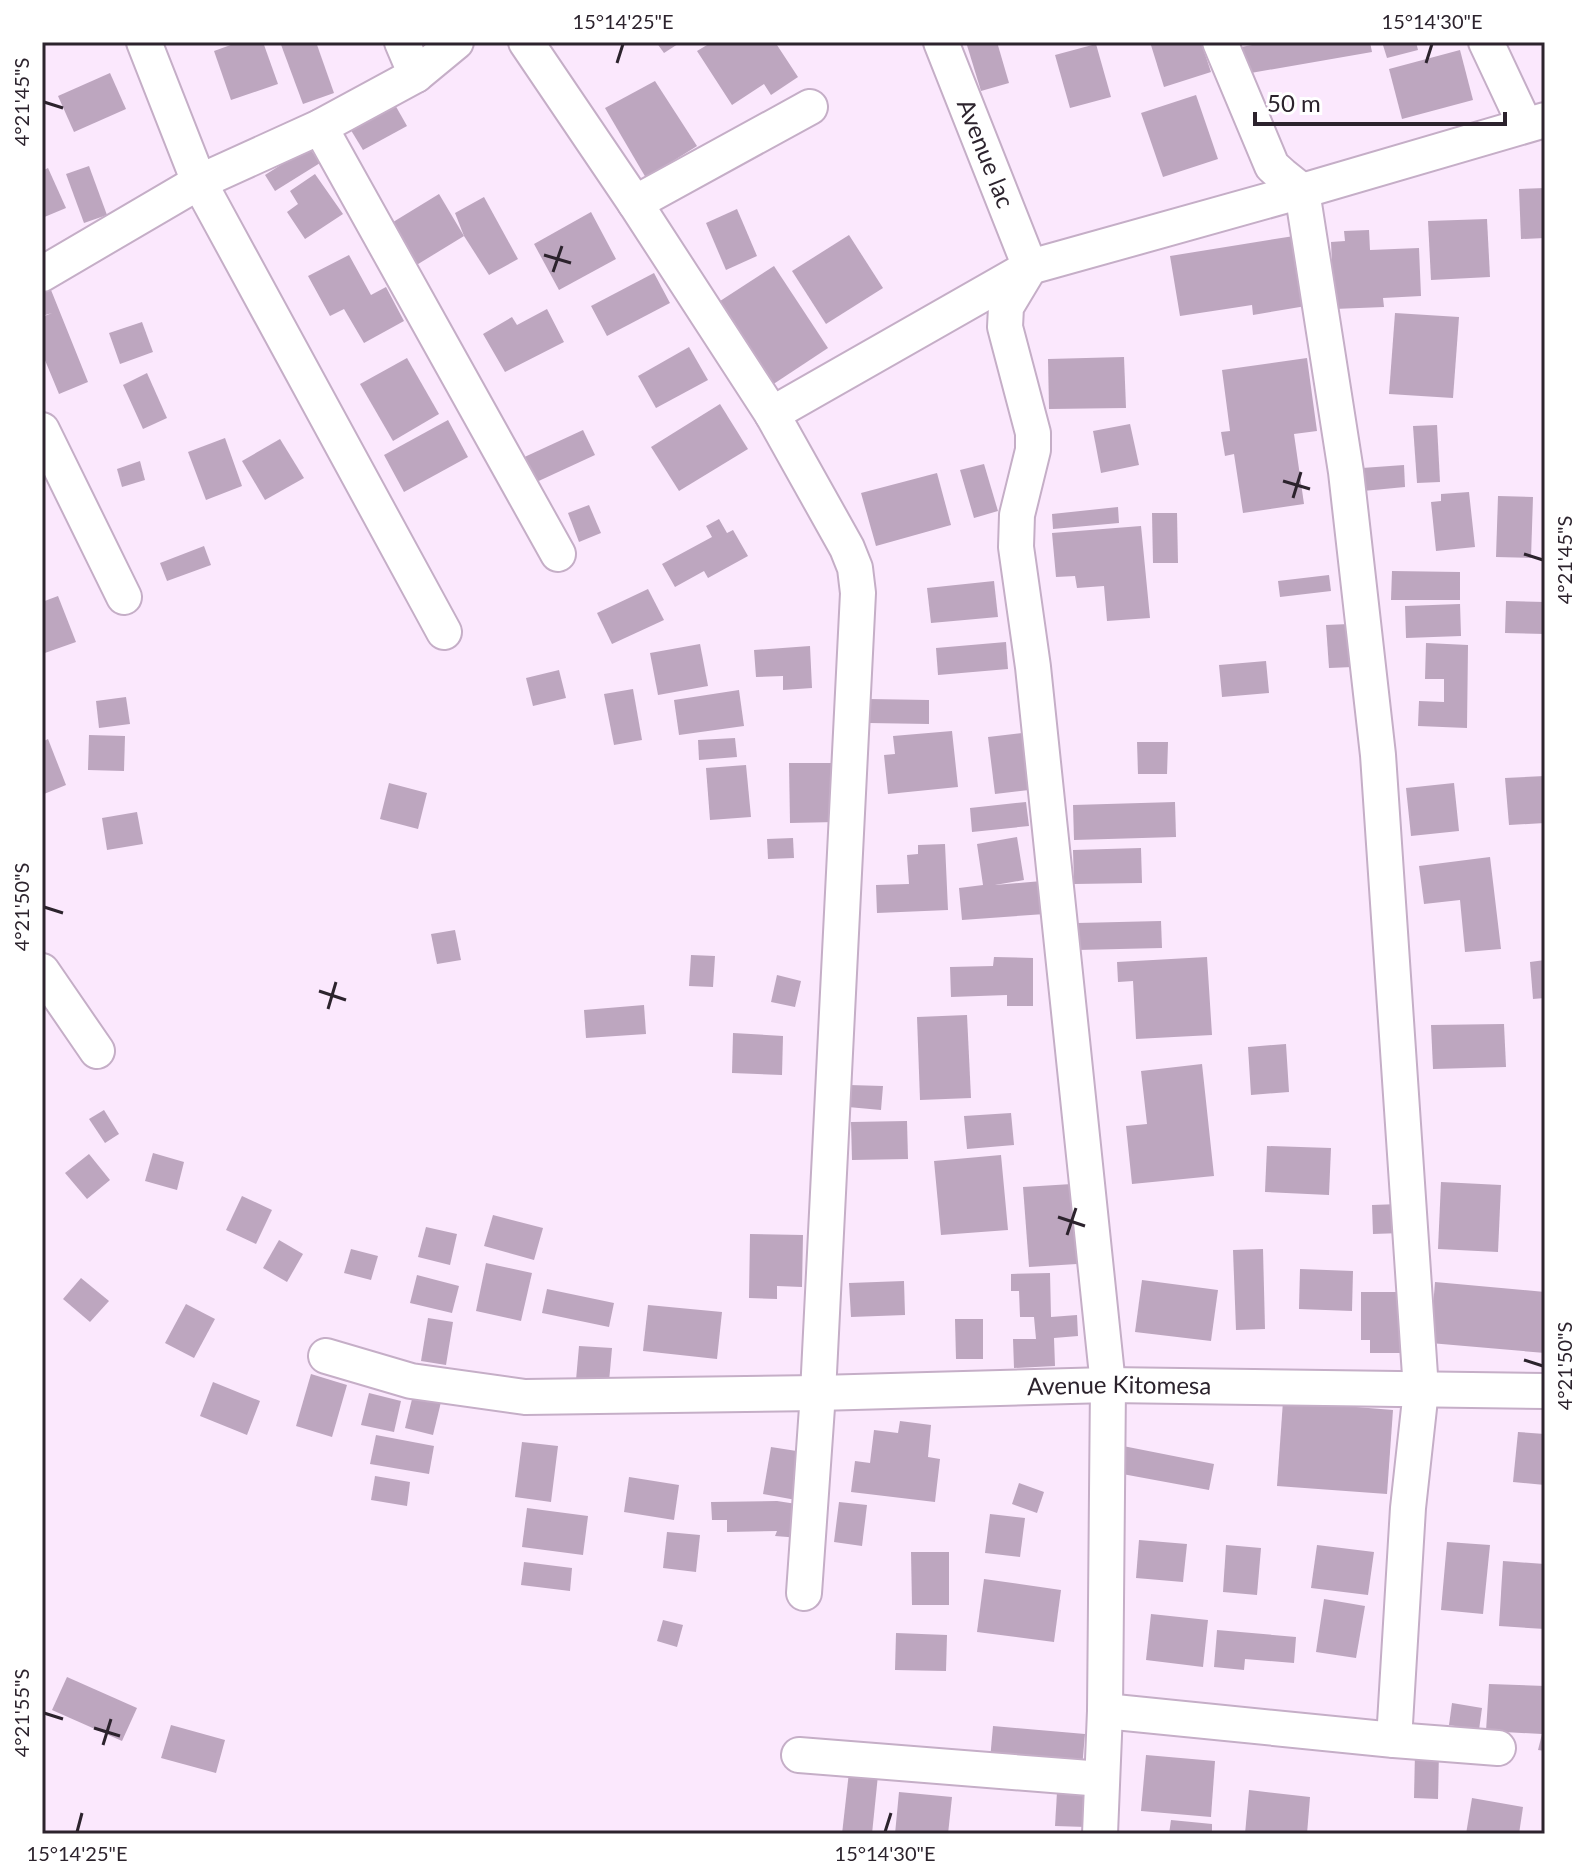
<svg xmlns="http://www.w3.org/2000/svg" width="1587" height="1876" font-family="Lato,sans-serif">
  <style>
    .building { fill: #bda6bf }
    .lines { fill: none; stroke-linecap: round; stroke-linejoin: round }
    .minor-casing { stroke: #c5aec7; stroke-width: 38 }
    .minor { stroke: #fff; stroke-width: 34 }
    .ticks { fill: none; stroke: #2c232d; stroke-width: 3 }
    .labels { text-anchor: middle; stroke-width: 6; stroke-linejoin: round; paint-order: stroke }
    .street-label { font-size: 24px; fill: #2c232d; stroke: #fff }
    .neatline { fill: none; stroke: #2c232d; stroke-width: 3 }
    .ticks-label { font-size: 20px; text-anchor: middle; fill: #2c232d }
  </style>
  <rect width="100%" height="100%" fill="#fbe8fd"/>
  <g class="building">
    <polygon points="239,42 263,42 278,84 231,100 214,51"/>
    <polygon points="280,42 316,42 334,93 303,104"/>
    <polygon points="656,42 681,42 664,53"/>
    <polygon points="712,42 775,42 798,77 771,95 764,84 732,105 697,51"/>
    <polygon points="966,42 997,42 1009,83 981,91"/>
    <polygon points="1150,42 1201,42 1211,72 1164,87"/>
    <polygon points="1269,42 1370,42 1372,52 1245,74 1241,47"/>
    <polygon points="1382,42 1416,42 1418,50 1387,58"/>
    <polygon points="1096,44 1111,97 1070,108 1055,55"/>
    <polygon points="1460,50 1473,100 1402,119 1389,69"/>
    <polygon points="110,73 126,109 74,132 58,96"/>
    <polygon points="655,81 697,146 646,178 605,108"/>
    <polygon points="1196,95 1218,159 1163,177 1141,113"/>
    <polygon points="394,103 407,126 363,150 349,127"/>
    <polygon points="309,147 320,163 275,191 265,175"/>
    <polygon points="89,166 107,215 84,223 66,174"/>
    <polygon points="48,168 66,208 42,218 42,171"/>
    <polygon points="315,174 343,214 305,239 287,212 298,204 290,191"/>
    <polygon points="1545,188 1545,238 1521,239 1519,189"/>
    <polygon points="439,194 464,236 410,269 385,227"/>
    <polygon points="484,197 518,259 489,275 464,236 455,213"/>
    <polygon points="737,209 757,256 726,270 706,223"/>
    <polygon points="591,212 616,259 559,290 534,244"/>
    <polygon points="1487,219 1490,277 1431,280 1428,221"/>
    <polygon points="1369,230 1370,250 1419,248 1421,296 1383,298 1384,307 1334,309 1331,242 1345,241 1344,231"/>
    <polygon points="849,235 883,288 826,324 792,271"/>
    <polygon points="1294,236 1306,306 1253,315 1252,305 1180,316 1170,256"/>
    <polygon points="349,255 371,295 386,287 404,321 364,343 344,309 330,316 308,276"/>
    <polygon points="774,266 828,348 772,385 717,303"/>
    <polygon points="654,273 670,303 607,336 591,306"/>
    <polygon points="51,290 88,382 59,394 42,353 42,317 52,313 42,316 42,293"/>
    <polygon points="547,309 564,342 505,372 483,334 512,317 517,325"/>
    <polygon points="1395,313 1459,317 1453,398 1389,394"/>
    <polygon points="142,322 153,352 120,364 109,333"/>
    <polygon points="689,347 708,380 656,408 638,376"/>
    <polygon points="1124,357 1126,408 1049,409 1048,359"/>
    <polygon points="407,358 439,414 393,441 360,384"/>
    <polygon points="1307,358 1317,431 1294,434 1304,504 1243,513 1234,454 1225,456 1221,432 1230,431 1222,370"/>
    <polygon points="147,373 167,418 143,429 123,385"/>
    <polygon points="720,404 748,449 679,491 651,447"/>
    <polygon points="448,420 468,457 404,492 384,455"/>
    <polygon points="1130,424 1139,465 1101,473 1093,431"/>
    <polygon points="1437,425 1440,482 1417,483 1413,426"/>
    <polygon points="583,430 595,455 530,485 518,460"/>
    <polygon points="225,438 242,486 206,500 188,452"/>
    <polygon points="280,439 304,478 265,500 242,461"/>
    <polygon points="140,461 145,480 122,487 117,469"/>
    <polygon points="984,464 998,511 974,518 960,470"/>
    <polygon points="1404,465 1405,487 1363,491 1362,468"/>
    <polygon points="937,473 951,525 876,546 861,493"/>
    <polygon points="1469,492 1475,547 1436,551 1431,502 1441,501 1441,494"/>
    <polygon points="1498,496 1533,497 1531,558 1496,557"/>
    <polygon points="589,505 601,533 579,542 568,513"/>
    <polygon points="1118,507 1119,523 1053,529 1052,514"/>
    <polygon points="1152,513 1177,513 1178,563 1153,563"/>
    <polygon points="719,519 727,533 733,530 748,556 708,578 704,571 675,587 662,564 712,537 706,526"/>
    <polygon points="1141,526 1150,618 1107,621 1104,586 1077,588 1075,576 1056,577 1052,533"/>
    <polygon points="204,546 211,565 167,581 160,563"/>
    <polygon points="1392,571 1460,572 1460,600 1391,600"/>
    <polygon points="1329,575 1331,591 1280,597 1278,581"/>
    <polygon points="994,581 998,617 931,623 927,588"/>
    <polygon points="648,589 664,620 612,644 597,613"/>
    <polygon points="58,596 76,642 42,654 42,602"/>
    <polygon points="1506,601 1545,602 1545,634 1505,633"/>
    <polygon points="1460,604 1461,636 1406,638 1405,606"/>
    <polygon points="1349,624 1353,667 1329,668 1326,625"/>
    <polygon points="1006,642 1008,669 938,675 936,648"/>
    <polygon points="1426,643 1468,645 1467,728 1418,726 1419,701 1444,702 1444,679 1425,679"/>
    <polygon points="700,644 708,686 658,695 650,653"/>
    <polygon points="810,646 812,688 783,690 783,676 756,677 754,650"/>
    <polygon points="1266,661 1269,693 1222,697 1219,665"/>
    <polygon points="559,670 566,698 533,706 526,678"/>
    <polygon points="633,689 642,740 614,745 604,694"/>
    <polygon points="739,690 744,726 679,735 674,700"/>
    <polygon points="126,697 130,724 99,728 96,701"/>
    <polygon points="869,699 929,700 929,724 869,723"/>
    <polygon points="952,731 958,787 888,794 884,755 895,754 893,736"/>
    <polygon points="1022,733 1029,790 995,794 988,737"/>
    <polygon points="89,735 125,736 124,771 88,770"/>
    <polygon points="735,738 737,757 699,760 698,740"/>
    <polygon points="48,739 66,785 44,794 42,788 42,742"/>
    <polygon points="1137,742 1168,742 1167,774 1138,774"/>
    <polygon points="789,763 835,763 836,822 790,823"/>
    <polygon points="746,765 751,817 710,820 706,768"/>
    <polygon points="1545,776 1545,823 1509,825 1505,778"/>
    <polygon points="389,783 427,793 418,829 380,819"/>
    <polygon points="1454,783 1459,831 1411,836 1406,788"/>
    <polygon points="1026,802 1029,826 972,832 970,808"/>
    <polygon points="1175,802 1176,837 1074,840 1073,805"/>
    <polygon points="137,812 143,844 107,850 102,818"/>
    <polygon points="1017,837 1024,880 995,885 1042,881 1045,914 962,920 959,888 983,885 977,844"/>
    <polygon points="793,838 794,858 768,859 767,839"/>
    <polygon points="945,844 948,910 877,913 876,885 909,884 907,855 918,854 918,845"/>
    <polygon points="1141,848 1142,883 1074,884 1073,850"/>
    <polygon points="1490,857 1501,949 1465,952 1460,900 1424,904 1419,866"/>
    <polygon points="1161,921 1162,948 1077,950 1077,923"/>
    <polygon points="455,930 461,960 437,964 431,934"/>
    <polygon points="691,955 715,956 713,987 689,986"/>
    <polygon points="994,957 1033,958 1033,1006 1007,1006 1007,995 951,997 950,967 993,966"/>
    <polygon points="1207,957 1212,1035 1136,1039 1133,981 1118,982 1117,962"/>
    <polygon points="1545,960 1545,998 1533,999 1530,962"/>
    <polygon points="777,975 801,981 795,1007 771,1002"/>
    <polygon points="644,1005 646,1034 586,1038 584,1010"/>
    <polygon points="967,1015 971,1098 920,1100 917,1017"/>
    <polygon points="1504,1024 1506,1067 1433,1069 1431,1025"/>
    <polygon points="733,1033 783,1036 782,1075 732,1073"/>
    <polygon points="1286,1044 1289,1092 1251,1095 1248,1047"/>
    <polygon points="1202,1064 1214,1176 1132,1184 1126,1126 1147,1124 1141,1071"/>
    <polygon points="849,1085 883,1086 881,1110 848,1107"/>
    <polygon points="104,1110 119,1134 105,1143 89,1119"/>
    <polygon points="1011,1113 1014,1145 967,1149 964,1116"/>
    <polygon points="907,1121 908,1159 852,1160 851,1122"/>
    <polygon points="1267,1146 1331,1148 1329,1195 1265,1192"/>
    <polygon points="153,1153 184,1162 177,1190 145,1181"/>
    <polygon points="89,1154 110,1180 87,1199 65,1173"/>
    <polygon points="1001,1155 1008,1230 941,1235 934,1161"/>
    <polygon points="1441,1182 1501,1185 1498,1252 1438,1249"/>
    <polygon points="1072,1184 1077,1264 1029,1267 1023,1187"/>
    <polygon points="242,1196 272,1210 256,1244 226,1230"/>
    <polygon points="1400,1204 1402,1233 1373,1234 1372,1205"/>
    <polygon points="493,1215 543,1228 534,1260 484,1246"/>
    <polygon points="426,1227 457,1234 450,1265 418,1257"/>
    <polygon points="750,1234 803,1235 802,1287 777,1286 777,1299 749,1298"/>
    <polygon points="279,1240 303,1254 287,1282 263,1268"/>
    <polygon points="351,1249 378,1256 371,1280 344,1273"/>
    <polygon points="1263,1249 1265,1329 1236,1330 1233,1250"/>
    <polygon points="486,1263 532,1273 521,1321 476,1311"/>
    <polygon points="1300,1269 1353,1271 1352,1311 1299,1309"/>
    <polygon points="1050,1273 1051,1317 1077,1315 1078,1336 1054,1338 1055,1366 1014,1368 1013,1339 1036,1339 1034,1317 1020,1317 1019,1291 1011,1291 1011,1274"/>
    <polygon points="417,1275 459,1286 452,1313 410,1303"/>
    <polygon points="81,1278 109,1301 90,1322 63,1299"/>
    <polygon points="1142,1280 1218,1290 1211,1341 1135,1332"/>
    <polygon points="904,1281 905,1315 851,1317 849,1283"/>
    <polygon points="1435,1282 1545,1292 1545,1353 1430,1343"/>
    <polygon points="547,1289 614,1303 609,1327 542,1313"/>
    <polygon points="1361,1292 1403,1292 1403,1353 1370,1353 1370,1340 1361,1340"/>
    <polygon points="186,1304 215,1319 194,1358 165,1343"/>
    <polygon points="648,1305 722,1312 717,1359 643,1351"/>
    <polygon points="428,1318 453,1322 446,1365 421,1361"/>
    <polygon points="955,1319 983,1319 983,1359 956,1359"/>
    <polygon points="579,1346 612,1348 609,1382 576,1380"/>
    <polygon points="311,1374 347,1385 332,1437 296,1426"/>
    <polygon points="213,1382 260,1401 247,1435 200,1416"/>
    <polygon points="369,1393 401,1401 394,1432 361,1425"/>
    <polygon points="413,1395 441,1402 433,1435 405,1428"/>
    <polygon points="1283,1401 1393,1410 1387,1494 1277,1486"/>
    <polygon points="900,1421 931,1425 928,1457 940,1459 935,1502 851,1492 855,1461 870,1463 874,1430 898,1433"/>
    <polygon points="1518,1432 1545,1434 1545,1485 1513,1482"/>
    <polygon points="376,1435 434,1446 429,1474 370,1464"/>
    <polygon points="522,1442 558,1446 551,1502 515,1497"/>
    <polygon points="1123,1446 1214,1464 1209,1490 1117,1473"/>
    <polygon points="771,1447 803,1452 796,1500 763,1494"/>
    <polygon points="375,1476 410,1482 407,1506 371,1500"/>
    <polygon points="629,1477 679,1485 674,1520 624,1512"/>
    <polygon points="1019,1483 1044,1492 1037,1513 1012,1504"/>
    <polygon points="777,1501 803,1505 800,1538 775,1536 777,1531 727,1532 727,1520 712,1520 711,1502"/>
    <polygon points="839,1502 867,1505 862,1546 834,1542"/>
    <polygon points="527,1508 588,1516 583,1555 522,1547"/>
    <polygon points="990,1514 1025,1518 1020,1557 985,1553"/>
    <polygon points="667,1532 700,1535 696,1572 663,1568"/>
    <polygon points="1139,1540 1187,1544 1183,1582 1136,1578"/>
    <polygon points="1447,1542 1490,1545 1483,1614 1441,1610"/>
    <polygon points="1226,1545 1261,1548 1257,1595 1223,1592"/>
    <polygon points="1317,1545 1374,1552 1368,1595 1311,1588"/>
    <polygon points="911,1552 949,1552 949,1605 912,1605"/>
    <polygon points="1503,1561 1545,1564 1545,1629 1499,1626"/>
    <polygon points="524,1562 572,1568 570,1591 521,1585"/>
    <polygon points="984,1579 1061,1590 1054,1642 977,1632"/>
    <polygon points="1324,1599 1365,1606 1356,1658 1316,1652"/>
    <polygon points="1151,1614 1208,1620 1203,1667 1146,1660"/>
    <polygon points="663,1620 683,1625 677,1647 657,1641"/>
    <polygon points="1217,1630 1296,1637 1294,1663 1245,1659 1244,1670 1214,1667"/>
    <polygon points="896,1633 947,1635 946,1671 895,1670"/>
    <polygon points="67,1677 137,1708 122,1741 52,1710"/>
    <polygon points="1489,1684 1545,1686 1545,1751 1538,1750 1542,1734 1486,1731"/>
    <polygon points="1452,1703 1482,1708 1479,1730 1449,1725"/>
    <polygon points="171,1725 225,1740 216,1773 161,1758"/>
    <polygon points="993,1726 1085,1734 1082,1768 990,1760"/>
    <polygon points="1415,1752 1439,1752 1438,1799 1414,1798"/>
    <polygon points="1146,1755 1215,1761 1211,1817 1141,1811"/>
    <polygon points="849,1772 878,1775 872,1834 842,1834"/>
    <polygon points="1249,1790 1310,1797 1307,1834 1245,1834"/>
    <polygon points="899,1792 952,1797 948,1834 895,1834"/>
    <polygon points="1057,1792 1087,1794 1086,1827 1055,1826"/>
    <polygon points="1472,1798 1523,1807 1519,1834 1466,1834"/>
    <polygon points="1171,1820 1212,1824 1212,1834 1169,1834"/>
  </g>
  <g class="lines">
    <defs>
      <g id="minor">
        <polyline points="144,42 199,182 444,632"/>
        <polyline points="402,42 416,75"/>
        <polyline points="526,42 635,203 772,414 847,548 855,568 858,593 818,1393 804,1593"/>
        <path id="s1" d="M 941,42 L 1030,267 L 1006,307 L 1005,327 L 1033,433 L 1033,450 L 1017,515 L 1016,547 L 1033,667 L 1108,1385 L 1105,1711 L 1100,1834"/>
        <polyline points="1220,42 1272,166 1282,175 1302,191 1346,472 1378,755 1421,1390 1408,1508 1394,1740"/>
        <polyline points="1486,42 1525,125"/>
        <polyline points="320,127 558,554"/>
        <polyline points="635,203 810,107"/>
        <polyline points="42,274 199,182 320,127 416,75 456,42"/>
        <polyline points="772,414 1030,267 1302,191 1545,120"/>
        <polyline points="42,430 124,597"/>
        <polyline points="42,971 97,1051"/>
        <path id="s2" d="M 326,1356 L 411,1381 L 525,1397 L 818,1393 L 1108,1385 L 1545,1391"/>
        <polyline points="1105,1711 1394,1740 1498,1748"/>
        <polyline points="799,1755 1102,1779"/>
      </g>
    </defs>
    <use href="#minor" class="minor-casing"/>
    <use href="#minor" class="minor"/>
  </g>
  <path class="ticks" d="M 617,63 L 623,44M 1426,63 L 1432,44M 44,102 L 63,108M 544,255 L 571,263M 553,272 L 562,246M 1283,481 L 1310,489M 1293,498 L 1301,472M 1524,554 L 1543,560M 44,907 L 63,913M 319,991 L 346,1000M 328,1009 L 336,982M 1058,1217 L 1085,1226M 1067,1235 L 1076,1208M 1524,1360 L 1543,1366M 44,1713 L 63,1719M 94,1728 L 120,1736M 103,1745 L 111,1719M 77,1832 L 82,1813M 885,1832 L 891,1813"/>
  <g class="labels">
    <g class="street-label">
      <text dy="8" stroke="none"><textPath href="#s1" startOffset="120">Avenue lac</textPath></text>
      <text dy="8" stroke="none"><textPath href="#s2" startOffset="798">Avenue Kitomesa</textPath></text>
    </g>
  </g>
  <rect width="1587" height="1876" fill="none" stroke="#ffffff" stroke-width="88"/>
  <path d="M1255 112v12h250v-12" fill="none" stroke="#2c232d" stroke-width="4"/>
  <text x="1267" y="112" font-size="24" fill="#2c232d" stroke="#ffffff" stroke-width="6" paint-order="stroke">50 m</text>
  <rect x="44" y="44" width="1499" height="1788" class="neatline"/>
  <g class="ticks-label">
    <text x="623" y="29">15°14'25"E</text>
    <text x="1432" y="29">15°14'30"E</text>
    <text transform="translate(22 102) rotate(-90)" y="7">4°21'45"S</text>
    <text transform="translate(1565 560) rotate(-90)" y="7">4°21'45"S</text>
    <text transform="translate(22 907) rotate(-90)" y="7">4°21'50"S</text>
    <text transform="translate(1565 1366) rotate(-90)" y="7">4°21'50"S</text>
    <text transform="translate(22 1713) rotate(-90)" y="7">4°21'55"S</text>
    <text x="77" y="1861">15°14'25"E</text>
    <text x="885" y="1861">15°14'30"E</text>
  </g>
</svg>
